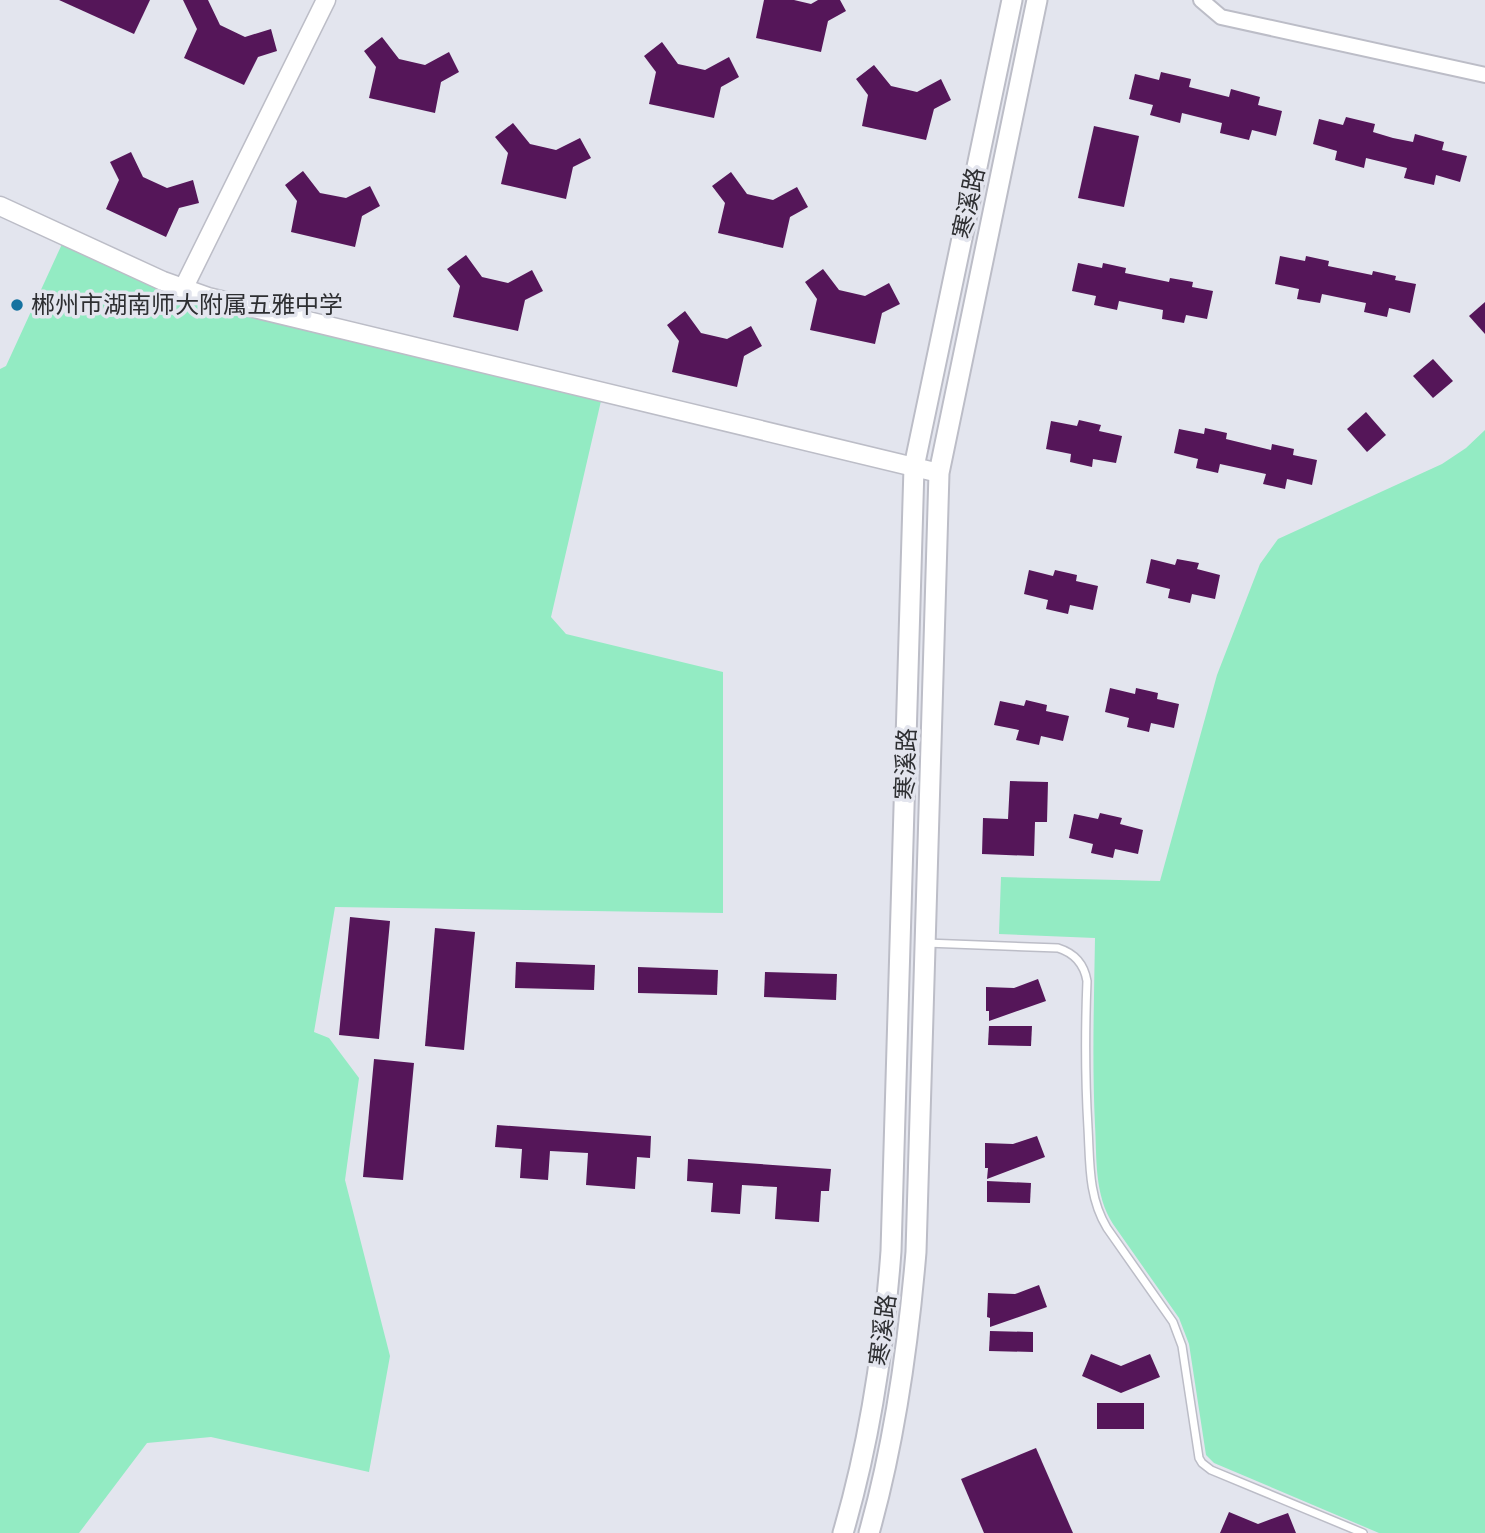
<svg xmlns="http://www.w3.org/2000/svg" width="1485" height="1533" font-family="'DM Sans','Noto Sans SC',sans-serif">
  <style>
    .green { fill: #93ebc3 }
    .building { fill: #551659 }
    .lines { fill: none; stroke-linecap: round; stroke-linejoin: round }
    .service-casing { stroke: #bcbdc7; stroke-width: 10 }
    .minor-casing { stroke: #bcbdc7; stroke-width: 18 }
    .tertiary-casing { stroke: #bcbdc7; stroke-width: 21 }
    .secondary-casing { stroke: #bcbdc7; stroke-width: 23 }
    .service { stroke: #fff; stroke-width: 7 }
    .minor { stroke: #fff; stroke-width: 14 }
    .tertiary { stroke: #fff; stroke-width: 18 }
    .secondary { stroke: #fff; stroke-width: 19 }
    .poi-dot { fill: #1572a0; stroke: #e3e5ee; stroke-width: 2.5 }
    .labels { text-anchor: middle; stroke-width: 7; stroke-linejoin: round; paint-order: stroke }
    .street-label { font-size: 24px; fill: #2e2f32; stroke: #e3e5ee }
    .poi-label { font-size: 24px; fill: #2e2f32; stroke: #e3e5ee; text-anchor: start }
  </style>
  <rect width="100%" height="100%" fill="#e3e5ee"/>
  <g class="green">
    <polygon points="62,244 160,289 206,306 601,401 551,617 566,634 723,672 723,913 335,907 314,1032 329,1038 359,1078 345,1180 390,1356 369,1472 211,1437 147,1443 79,1533 0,1533 0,369 6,366"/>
    <path d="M 1485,430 L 1485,1533 L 1379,1533 L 1214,1463 L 1206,1455 L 1189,1344 L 1179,1318 L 1113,1224 C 1094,1194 1097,1159 1095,1125 C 1092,1062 1094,1001 1095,938 L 999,934 L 1001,877 L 1160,881 L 1217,675 L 1260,564 L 1278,539 L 1442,464 L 1466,448 Z"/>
  </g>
  <g class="building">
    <polygon points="59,0 150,0 134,34"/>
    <polygon points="183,0 208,0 220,25 245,37 271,29 277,51 258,57 244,85 184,58 197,29"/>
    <polygon points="764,0 794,0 811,4 818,0 840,0 846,11 828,21 821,52 756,38"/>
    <polygon points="382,37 399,59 425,65 449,52 459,72 441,82 435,113 369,98 376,67 364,51"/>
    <polygon points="662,42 678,64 705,70 729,57 739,77 721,87 714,118 649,104 656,72 644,56"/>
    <polygon points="874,65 891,86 917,92 941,79 951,100 934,109 926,140 862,126 868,95 856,79"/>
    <polygon points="1161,72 1191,79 1189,87 1229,97 1231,89 1260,97 1258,105 1282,111 1276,136 1252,130 1249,140 1220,133 1222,123 1182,113 1180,123 1150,115 1153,105 1129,99 1135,74 1159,80"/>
    <polygon points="1346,117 1375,124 1373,132 1393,138 1413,142 1415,134 1444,142 1442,150 1467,156 1460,182 1436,175 1434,185 1404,178 1407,168 1366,158 1364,168 1335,160 1337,151 1313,144 1319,119 1343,125"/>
    <polygon points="513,123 530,144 556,150 580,138 591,158 573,167 566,199 501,184 508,153 495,137"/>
    <polygon points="1094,126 1139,136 1124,207 1078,198"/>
    <polygon points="131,152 143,177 167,188 193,180 199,203 179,208 166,237 106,209 119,180 110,162"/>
    <polygon points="303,171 320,193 346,198 370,186 380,206 362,216 355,247 291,232 297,201 285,185"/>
    <polygon points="731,172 747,194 773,200 797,187 808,207 790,217 783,248 718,233 725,203 712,186"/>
    <polygon points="466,255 482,277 508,283 532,270 543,291 525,300 518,331 453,317 460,286 447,269"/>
    <polygon points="1280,256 1305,261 1306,256 1329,261 1328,266 1372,275 1373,271 1396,276 1395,280 1416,284 1410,313 1389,308 1387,317 1364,312 1366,303 1322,294 1320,303 1297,299 1299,289 1275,284"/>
    <polygon points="1078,263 1102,268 1103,263 1126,268 1125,273 1169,282 1170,278 1193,282 1192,287 1213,291 1207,319 1186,315 1184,323 1162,319 1163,310 1119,301 1117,310 1094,305 1096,296 1072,291"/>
    <polygon points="823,269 839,290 865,296 889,283 900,304 882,313 875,344 810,330 817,299 805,282"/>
    <polygon points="1485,302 1485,334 1469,316"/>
    <polygon points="685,311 701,333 727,339 751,326 762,346 744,356 737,387 672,372 679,341 667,325"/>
    <polygon points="1433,359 1453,381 1433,398 1413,376"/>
    <polygon points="1366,412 1386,435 1367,452 1347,429"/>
    <polygon points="1079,420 1101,425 1099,431 1122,436 1116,463 1093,459 1092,467 1070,462 1071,454 1046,449 1051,421 1077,426"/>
    <polygon points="1205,428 1227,433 1226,439 1271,450 1272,444 1294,449 1293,455 1317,460 1312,485 1287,479 1285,489 1263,484 1266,474 1220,464 1218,473 1196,468 1198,459 1174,453 1179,429 1204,434"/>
    <polygon points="1151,559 1175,565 1177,559 1199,563 1197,569 1220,575 1215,599 1192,594 1190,603 1168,598 1170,589 1146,583"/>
    <polygon points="1029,570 1053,576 1055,570 1077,575 1076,581 1098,586 1093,610 1070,605 1068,614 1046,609 1048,600 1024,594"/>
    <polygon points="1110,688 1135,694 1136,688 1158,693 1157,699 1179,704 1174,728 1151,723 1149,732 1127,727 1129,718 1105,712"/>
    <polygon points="1026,700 1047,705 1046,711 1069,716 1063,741 1041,736 1039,745 1016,740 1019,730 994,725 1000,701 1024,706"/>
    <polygon points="1010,781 1048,782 1047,822 1035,822 1034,856 982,854 983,818 1008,819"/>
    <polygon points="1100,813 1122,818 1120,824 1143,830 1138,854 1115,849 1113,858 1091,853 1093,844 1069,838 1074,814 1098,819"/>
    <polygon points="350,917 390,921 379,1039 339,1035"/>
    <polygon points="435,928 475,932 464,1050 425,1046"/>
    <polygon points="516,962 595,965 594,990 515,988"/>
    <polygon points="638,967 718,970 717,995 638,993"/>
    <polygon points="765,972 837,974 836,1000 764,997"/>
    <polygon points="1038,979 1046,1001 989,1021 989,1011 986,1011 986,987 1014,988"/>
    <polygon points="989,1026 1032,1026 1031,1046 988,1045"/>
    <polygon points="374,1059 414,1063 403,1180 363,1177"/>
    <polygon points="497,1125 651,1136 650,1158 637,1157 635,1189 586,1185 588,1153 550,1151 548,1180 520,1178 522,1149 495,1147"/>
    <polygon points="1037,1136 1045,1157 987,1179 988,1168 985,1168 985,1143 1013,1144"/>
    <polygon points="688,1159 831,1169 829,1191 821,1191 819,1222 775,1219 777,1187 742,1185 740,1214 711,1212 713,1183 687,1181"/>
    <polygon points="987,1181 1031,1183 1030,1203 987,1202"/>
    <polygon points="1039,1285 1047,1307 990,1327 990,1318 987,1317 988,1293 1015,1294"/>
    <polygon points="990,1331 1033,1332 1033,1352 989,1351"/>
    <polygon points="1091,1354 1121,1366 1150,1354 1160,1377 1121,1393 1082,1376"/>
    <rect x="1097" y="1403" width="47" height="26"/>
    <polygon points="1036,1448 1073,1533 984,1533 961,1479"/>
    <polygon points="1229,1512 1258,1524 1288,1513 1296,1533 1220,1533"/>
  </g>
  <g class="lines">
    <defs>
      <path id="service" d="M 926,943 L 1058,948 C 1074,953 1084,963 1087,981 C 1085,1030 1085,1078 1088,1128 C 1090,1162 1088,1197 1107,1228 L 1173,1322 L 1182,1346 L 1199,1458 L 1202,1463 L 1211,1470 L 1363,1533"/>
      <polyline id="minor" points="1201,0 1221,17 1485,75"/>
      <g id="tertiary">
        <polyline points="0,206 163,281 208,297 939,473"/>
        <polyline points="183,289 326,0"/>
      </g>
      <g id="secondary">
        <path d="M 843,1533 C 870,1441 884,1347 891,1251 L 914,467 L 1012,0"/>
        <path d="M 869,1533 C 895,1441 908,1347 916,1252 L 939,473 L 1037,0"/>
      </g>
    </defs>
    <use href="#service" class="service-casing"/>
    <use href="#minor" class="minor-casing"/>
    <use href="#tertiary" class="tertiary-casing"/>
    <use href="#secondary" class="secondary-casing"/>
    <use href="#service" class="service"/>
    <use href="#minor" class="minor"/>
    <use href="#tertiary" class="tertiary"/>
    <use href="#secondary" class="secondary"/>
  </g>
  <circle class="poi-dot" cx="17" cy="305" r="7"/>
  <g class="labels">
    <g class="street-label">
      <text transform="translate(969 203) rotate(-78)" y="8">寒溪路</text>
      <text transform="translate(906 764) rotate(-88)" y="8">寒溪路</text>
      <text transform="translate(883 1330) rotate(-83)" y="8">寒溪路</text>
    </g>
    <g class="poi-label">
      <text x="31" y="313">郴州市湖南师大附属五雅中学</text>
    </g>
  </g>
</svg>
